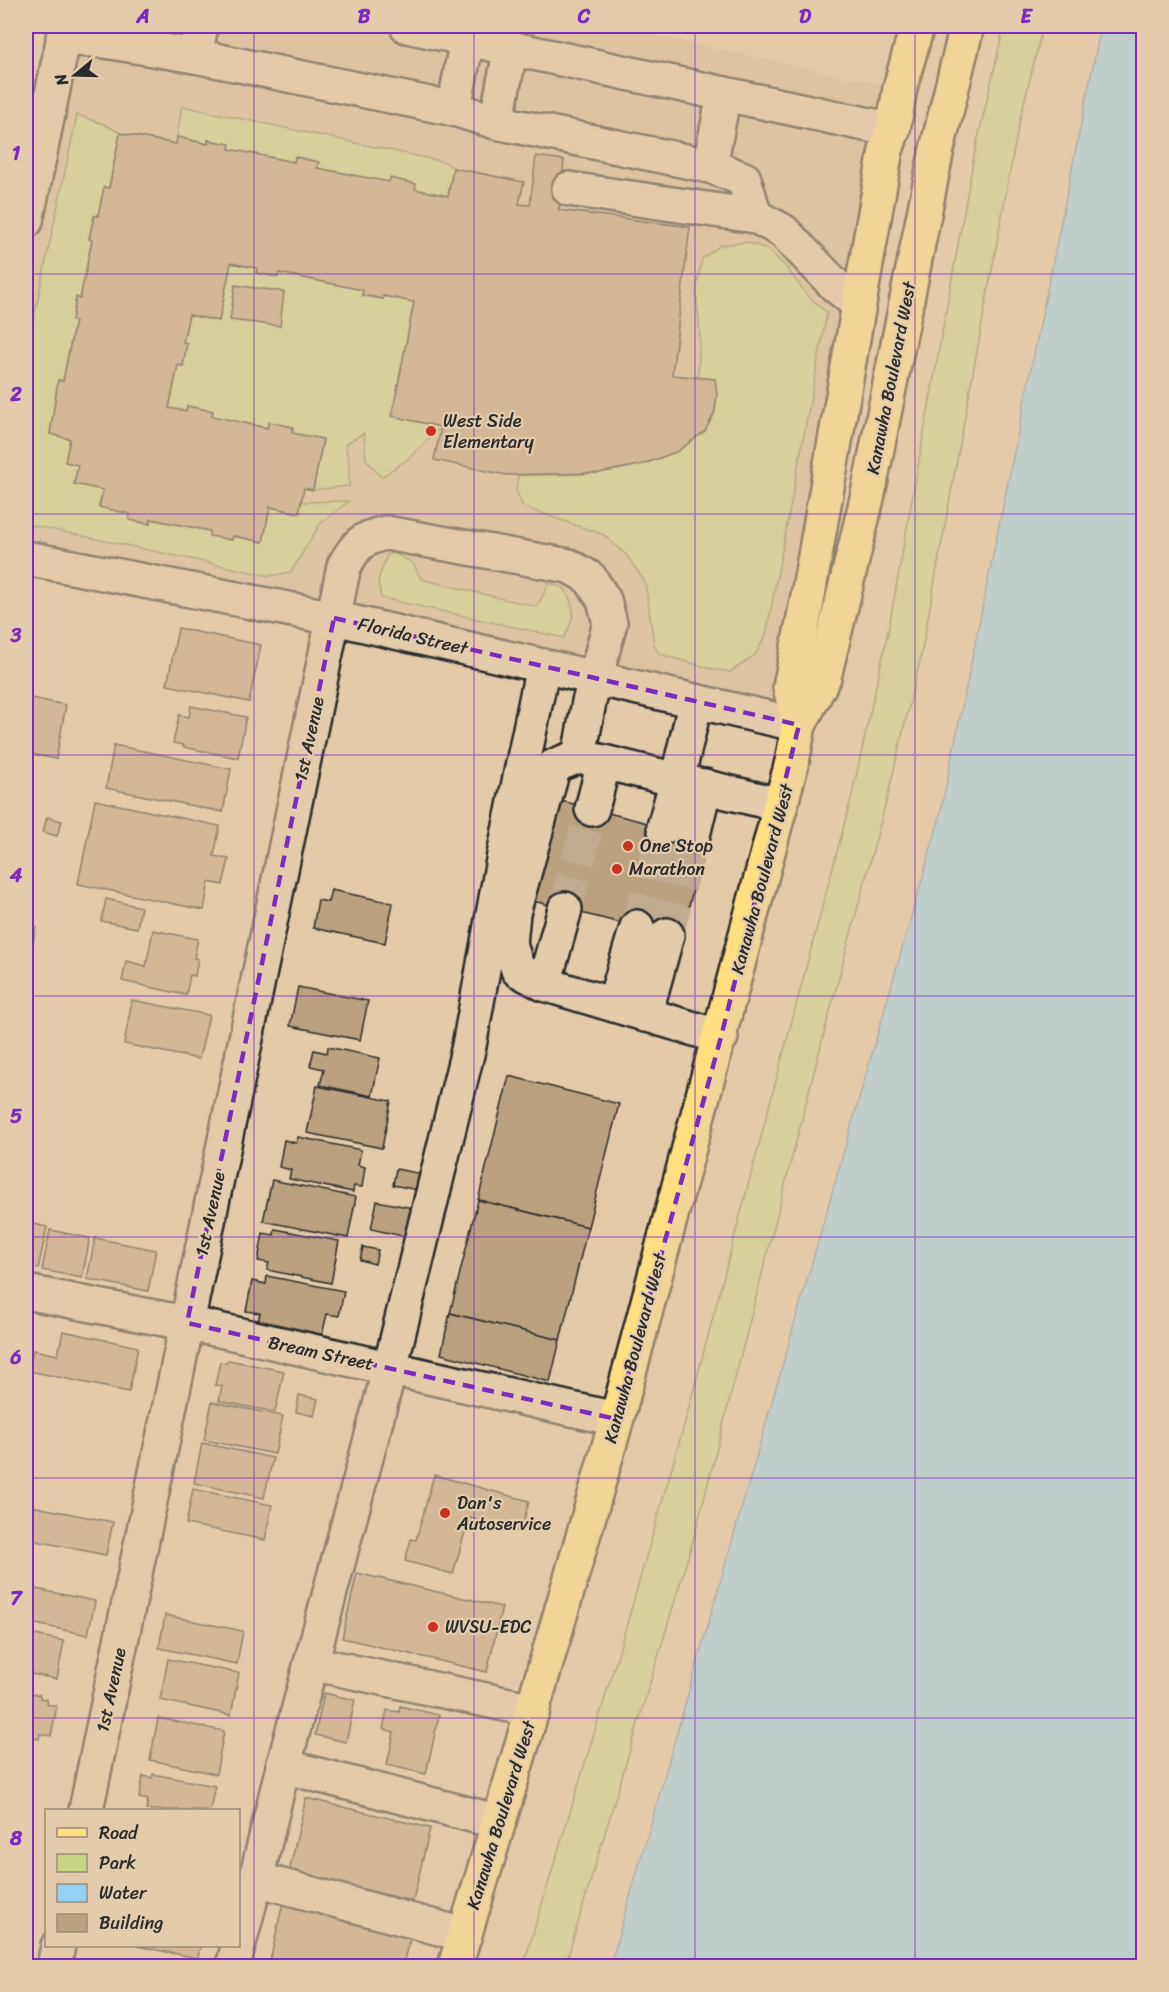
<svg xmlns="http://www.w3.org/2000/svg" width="1169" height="1992" font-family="Sriracha,sans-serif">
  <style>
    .built { fill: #d6bb9b }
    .green { fill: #c8d487; stroke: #7a8059; stroke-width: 1.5 }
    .water { fill: #93d2f4; stroke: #698fa4; stroke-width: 1.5 }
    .building { fill: #bca180; stroke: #2b2b2b; stroke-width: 1.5 }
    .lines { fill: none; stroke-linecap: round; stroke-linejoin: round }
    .minor-tunnel { stroke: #c0aa90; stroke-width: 33; stroke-dasharray: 33 16; stroke-linecap: butt }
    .minor-casing { stroke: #2b2b2b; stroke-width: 38 }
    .major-casing { stroke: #2b2b2b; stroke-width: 38 }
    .minor { stroke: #e4cbac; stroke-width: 33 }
    .major { stroke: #ffdf80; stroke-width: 33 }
    .marked { fill: none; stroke: #7b2cbf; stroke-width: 4.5; stroke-dasharray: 12 8; stroke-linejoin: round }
    .grid { fill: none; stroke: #7b2cbf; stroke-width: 1.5; stroke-opacity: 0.55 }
    .poi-dot { fill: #c8321e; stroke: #e4cbac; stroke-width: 2 }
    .labels { text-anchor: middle; stroke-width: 4.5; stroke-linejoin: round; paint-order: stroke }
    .street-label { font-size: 18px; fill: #2b2b2b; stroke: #e4cbac }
    .poi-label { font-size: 18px; fill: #2b2b2b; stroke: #e4cbac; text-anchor: start }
    .neatline { fill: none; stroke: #7b2cbf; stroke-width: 2 }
    .grid-label { font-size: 20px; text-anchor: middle; font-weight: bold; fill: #7b2cbf }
  </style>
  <rect width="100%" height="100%" fill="#e5caa9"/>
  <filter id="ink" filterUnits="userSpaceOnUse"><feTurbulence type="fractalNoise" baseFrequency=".0167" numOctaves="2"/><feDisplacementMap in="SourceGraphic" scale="12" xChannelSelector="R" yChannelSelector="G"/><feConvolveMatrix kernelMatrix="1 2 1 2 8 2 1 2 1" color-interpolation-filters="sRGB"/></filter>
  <g filter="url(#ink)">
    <polygon class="built" points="66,26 612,26 900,88 799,725 26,558 26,221"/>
    <g class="green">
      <polygon points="1004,26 1043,26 1018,128 921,656 888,795 821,1045 695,1534 565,1966 523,1966 617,1658 685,1422 851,799 888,632 974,156"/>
      <polygon points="182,106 445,162 453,168 448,196 415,189 415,184 390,179 389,182 317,168 318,162 295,157 294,162 229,149 229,144 208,140 208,144 177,137"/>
      <polygon points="77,115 104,124 120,133 109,188 104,187 98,216 94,216 89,239 92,240 80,299 76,298 72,320 75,321 63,381 58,380 50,434 70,439 65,462 78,465 74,484 103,490 99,507 130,514 150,524 151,519 210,531 210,536 232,540 233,536 263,542 270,507 299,513 301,502 349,501 320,524 291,572 270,576 26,524 26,355"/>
      <path d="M 746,242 L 767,249 L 786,267 L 806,294 L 827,313 L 766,635 L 755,655 L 730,672 L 712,669 L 659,654 L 654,644 L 645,582 L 627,556 L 604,535 L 523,507 L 516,490 L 518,475 C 577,475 643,477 692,440 C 703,433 711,424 715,412 C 717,401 717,391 715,379 L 698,378 L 700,333 L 696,290 L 702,259 L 721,245 Z"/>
      <polygon points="231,263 257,268 256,273 278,277 279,273 363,290 363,296 382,299 383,296 414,302 392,416 441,427 408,459 381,477 366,459 364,433 345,444 349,461 349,486 313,490 323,439 292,433 293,427 269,422 267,428 169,408 178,365 183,366 187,343 183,342 189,315 219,321"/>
      <path d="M 394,553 L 413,563 L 421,579 L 537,607 L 549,583 L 564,588 C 577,609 575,617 564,638 L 381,598 L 378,580 L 387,555 Z"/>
    </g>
    <polygon class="water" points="1101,26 1144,26 1143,1966 610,1966 939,820"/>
    <g class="building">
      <polygon points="120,133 176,144 177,137 208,144 208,140 230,144 229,149 294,162 295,157 319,162 317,168 389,182 390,178 416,184 415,189 448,196 453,168 524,182 519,204 530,205 536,156 564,160 559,210 690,227 672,375 715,379 717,396 714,414 705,431 678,451 644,464 599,473 506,475 434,460 441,427 392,416 414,302 383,296 383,299 362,295 363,290 279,273 278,277 256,273 257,268 231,263 219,321 189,315 183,342 187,343 183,366 178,365 169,408 186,411 187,406 213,411 212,416 267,428 269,422 293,427 292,433 323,439 313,490 304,488 299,513 270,507 263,542 233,536 232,540 209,536 210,531 151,519 150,524 129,520 130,514 99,507 103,490 74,484 78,465 65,462 70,439 50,434 58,380 63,381 75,321 72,321 76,297 80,299 92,240 89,239 94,216 98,216 104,187 109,188"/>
      <polygon points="235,285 284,292 280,326 230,320"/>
      <polygon points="178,628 261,645 249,702 167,685"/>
      <polygon points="26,697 66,705 56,759 26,753"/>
      <polygon points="191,706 246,717 238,758 183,747 184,745 173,743 179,715 189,717"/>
      <polygon points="114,745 231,769 223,812 106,788"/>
      <polygon points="554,799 706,838 681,938 529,900"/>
      <polygon points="95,800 220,826 214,856 229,859 223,885 209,882 204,910 78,884"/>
      <polygon points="47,817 62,821 57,836 43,832"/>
      <polygon points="331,890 393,903 385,943 313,928 318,900 328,902"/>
      <polygon points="106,899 141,907 137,928 101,921"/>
      <polygon points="26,925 36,927 26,980"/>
      <polygon points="153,930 198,939 194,958 198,959 195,976 190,975 186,995 122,981 126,961 146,966"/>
      <polygon points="298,987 368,1001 360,1040 290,1026"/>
      <polygon points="132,1000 209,1015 199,1059 124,1044"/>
      <polygon points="328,1047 380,1058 372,1096 320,1085 324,1069 310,1066 314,1050 327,1053"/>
      <polygon points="509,1076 619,1104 588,1227 478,1200"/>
      <polygon points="317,1086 391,1101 382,1148 307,1133"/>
      <polygon points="298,1137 361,1150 358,1165 365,1167 362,1187 354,1186 353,1192 289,1179 291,1170 279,1167 284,1140 296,1143"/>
      <polygon points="396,1169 427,1175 423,1191 393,1185"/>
      <polygon points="272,1180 356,1197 348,1238 263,1221"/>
      <polygon points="478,1200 588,1227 560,1340 450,1313"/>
      <polygon points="377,1201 418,1209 412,1238 371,1229"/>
      <polygon points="26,1222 47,1227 38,1269 26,1266"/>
      <polygon points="275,1229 339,1241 331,1283 267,1270 269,1263 258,1261 263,1233 274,1235"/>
      <polygon points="50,1230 90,1238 82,1278 42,1270"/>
      <polygon points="95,1238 156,1250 148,1291 87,1279"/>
      <polygon points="363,1247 378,1250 375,1264 360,1260"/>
      <polygon points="267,1276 344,1291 339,1316 327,1314 322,1335 258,1321 260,1313 246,1311 252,1281 266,1284"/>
      <polygon points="450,1313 560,1340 550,1382 441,1354"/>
      <polygon points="63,1331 138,1347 129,1392 29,1371 33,1350 58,1355"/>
      <polygon points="228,1360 284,1371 275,1412 219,1401 222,1386 215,1385 220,1362 227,1363"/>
      <polygon points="299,1395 318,1399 314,1416 296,1412"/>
      <polygon points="212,1402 283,1416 275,1454 204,1440"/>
      <polygon points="202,1443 273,1458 264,1498 194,1483"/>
      <polygon points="434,1475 529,1501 521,1532 469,1518 453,1574 405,1561 411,1539 416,1540"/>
      <polygon points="193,1489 272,1505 265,1540 186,1524"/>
      <polygon points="26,1505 113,1522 106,1555 26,1539"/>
      <polygon points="357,1573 502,1607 487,1672 342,1638"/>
      <polygon points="26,1587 95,1601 88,1635 26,1622"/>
      <polygon points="165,1615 243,1631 237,1664 159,1648"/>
      <polygon points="26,1633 64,1641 57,1679 26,1673"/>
      <polygon points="168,1659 239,1673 231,1715 160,1700"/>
      <polygon points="26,1692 40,1695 40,1698 47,1700 46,1704 57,1706 51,1736 40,1734 39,1739 26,1737"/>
      <polygon points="324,1693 355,1700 346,1742 315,1735"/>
      <polygon points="400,1706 439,1715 426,1774 387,1765 394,1732 383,1729 387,1710 399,1712"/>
      <polygon points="158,1718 224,1731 216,1774 150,1760"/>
      <polygon points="153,1774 215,1786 210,1810 146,1810 148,1800 139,1798 143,1776 152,1778"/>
      <polygon points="306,1798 430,1828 413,1901 289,1872"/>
      <polygon points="283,1902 413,1929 402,1966 269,1966"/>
      <polygon points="26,1911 31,1912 26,1939"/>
      <polygon points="137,1946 200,1946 198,1958"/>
      <polygon points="190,1962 213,1966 189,1966"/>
    </g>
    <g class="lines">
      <g class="minor-tunnel">
        <polyline points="565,909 592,809"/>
        <polyline points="637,927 664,827"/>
        <polyline points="667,935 693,835"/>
      </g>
      <defs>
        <g id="minor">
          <polyline points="407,26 893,130"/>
          <polyline points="63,38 105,41 195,56 454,109 496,122 710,166 744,179 755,216"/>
          <polyline points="195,56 201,26"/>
          <polyline points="454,109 467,39"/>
          <polyline points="496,122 511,48"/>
          <polyline points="710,166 724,94"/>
          <polyline points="569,189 755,216 783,231 836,286 858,304"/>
          <polyline points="26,221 66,26"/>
          <polyline points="26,558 334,618 799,725"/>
          <polyline points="579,756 554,766 513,913 510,944 518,970 544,984 721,1037"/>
          <polyline points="592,809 604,762"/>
          <polyline points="664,827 677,780 781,805"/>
          <polyline points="693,835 705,786"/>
          <polyline points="544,984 565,909"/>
          <polyline points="614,1004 637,927"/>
          <polyline points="645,1015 667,935"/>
          <polyline points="26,1292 210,1328 616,1419"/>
          <polyline points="311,1663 533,1710"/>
          <polyline points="283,1766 499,1822"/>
          <path d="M 86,1810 L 344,566 C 356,545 361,538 386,533 L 569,566 L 590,578 L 604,600 L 610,623 L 589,702 L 579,756 L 677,780 L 696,701"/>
          <polyline points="256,1879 465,1935"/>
          <polyline points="54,1966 58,1946"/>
          <polyline points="233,1966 256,1879 280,1779 390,1368 469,1046 503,860 543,666"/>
        </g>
        <g id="major">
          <polyline points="799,725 790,687 806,607 886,150 893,130 900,88 917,26"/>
          <path d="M 455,1966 C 511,1784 565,1601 617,1418 C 677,1199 734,980 792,762 L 799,725 L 824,677 L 868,494 L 937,149 L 967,26"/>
        </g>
      </defs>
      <use href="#minor" class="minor-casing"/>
      <use href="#major" class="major-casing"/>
      <use href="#minor" class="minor"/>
      <use href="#major" class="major"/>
    </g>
  </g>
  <path d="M0 0H1169V1992H0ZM 334,618 L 799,725 L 721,1037 L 616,1419 L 187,1323 Z" fill="#e5caa9" fill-opacity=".55" fill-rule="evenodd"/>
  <path class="marked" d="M 334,618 L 799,725 L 721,1037 L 616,1419 L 187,1323 Z"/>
  <path class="grid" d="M 254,26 L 254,1966M 474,26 L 474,1966M 695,26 L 695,1966M 915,26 L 915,1966M 26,274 L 1144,274M 26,514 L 1144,514M 26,755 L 1144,755M 26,996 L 1144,996M 26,1237 L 1144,1237M 26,1478 L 1144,1478M 26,1718 L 1144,1718"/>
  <g class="poi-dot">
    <circle cx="431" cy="431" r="6"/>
    <circle cx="628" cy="846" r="6"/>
    <circle cx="617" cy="869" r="6"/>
    <circle cx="445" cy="1513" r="6"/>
    <circle cx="433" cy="1627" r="6"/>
  </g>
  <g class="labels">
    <g class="street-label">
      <text transform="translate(891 378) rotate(-79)" y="6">Kanawha Boulevard West</text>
      <text transform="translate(413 636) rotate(13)" y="6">Florida Street</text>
      <text transform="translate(309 739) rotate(-78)" y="6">1st Avenue</text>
      <text transform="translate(762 879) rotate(-75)" y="6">Kanawha Boulevard West</text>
      <text transform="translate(210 1214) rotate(-78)" y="6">1st Avenue</text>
      <text transform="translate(635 1348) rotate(-75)" y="6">Kanawha Boulevard West</text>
      <text transform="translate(321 1353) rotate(12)" y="6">Bream Street</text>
      <text transform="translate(111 1690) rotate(-78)" y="6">1st Avenue</text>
      <text transform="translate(501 1815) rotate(-73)" y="6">Kanawha Boulevard West</text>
    </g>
    <g class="poi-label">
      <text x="443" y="427">West Side<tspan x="443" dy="21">Elementary</tspan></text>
      <text x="640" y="852">One Stop</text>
      <text x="629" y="875">Marathon</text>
      <text x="457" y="1509">Dan's<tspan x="457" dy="21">Autoservice</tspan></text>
      <text x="445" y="1633">WVSU-EDC</text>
    </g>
  </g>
  <rect width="1169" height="1992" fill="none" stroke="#e4cbac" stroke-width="66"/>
  <rect x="45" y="1809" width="195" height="138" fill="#e4cbac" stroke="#9a8b78" stroke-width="1.5"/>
  <rect x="57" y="1828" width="30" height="9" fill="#ffdf80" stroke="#9a8b78" stroke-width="1.5"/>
  <text x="99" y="1839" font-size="18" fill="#2b2b2b">Road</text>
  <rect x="57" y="1854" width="30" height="18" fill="#c8d487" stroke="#9a8b78" stroke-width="1.5"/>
  <text x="99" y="1869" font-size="18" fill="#2b2b2b">Park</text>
  <rect x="57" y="1884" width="30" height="18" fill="#93d2f4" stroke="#9a8b78" stroke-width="1.5"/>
  <text x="99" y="1899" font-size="18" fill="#2b2b2b">Water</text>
  <rect x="57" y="1914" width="30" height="18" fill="#bca180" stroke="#9a8b78" stroke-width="1.5"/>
  <text x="99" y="1929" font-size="18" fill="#2b2b2b">Building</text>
  <g transform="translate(75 75) rotate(251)" stroke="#e4cbac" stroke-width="4.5" paint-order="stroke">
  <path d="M0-4.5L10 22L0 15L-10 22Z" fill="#2b2b2b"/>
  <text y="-9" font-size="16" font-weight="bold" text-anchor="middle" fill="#2b2b2b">N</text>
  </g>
  <rect x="33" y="33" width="1103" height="1926" class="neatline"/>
  <g class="grid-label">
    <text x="143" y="23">A</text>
    <text x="364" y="23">B</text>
    <text x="584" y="23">C</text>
    <text x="805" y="23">D</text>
    <text x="1026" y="23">E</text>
    <text x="16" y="160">1</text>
    <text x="16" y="401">2</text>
    <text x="16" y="642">3</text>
    <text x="16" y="882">4</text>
    <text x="16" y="1123">5</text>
    <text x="16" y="1364">6</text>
    <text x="16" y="1605">7</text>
    <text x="16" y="1845">8</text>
  </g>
</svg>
